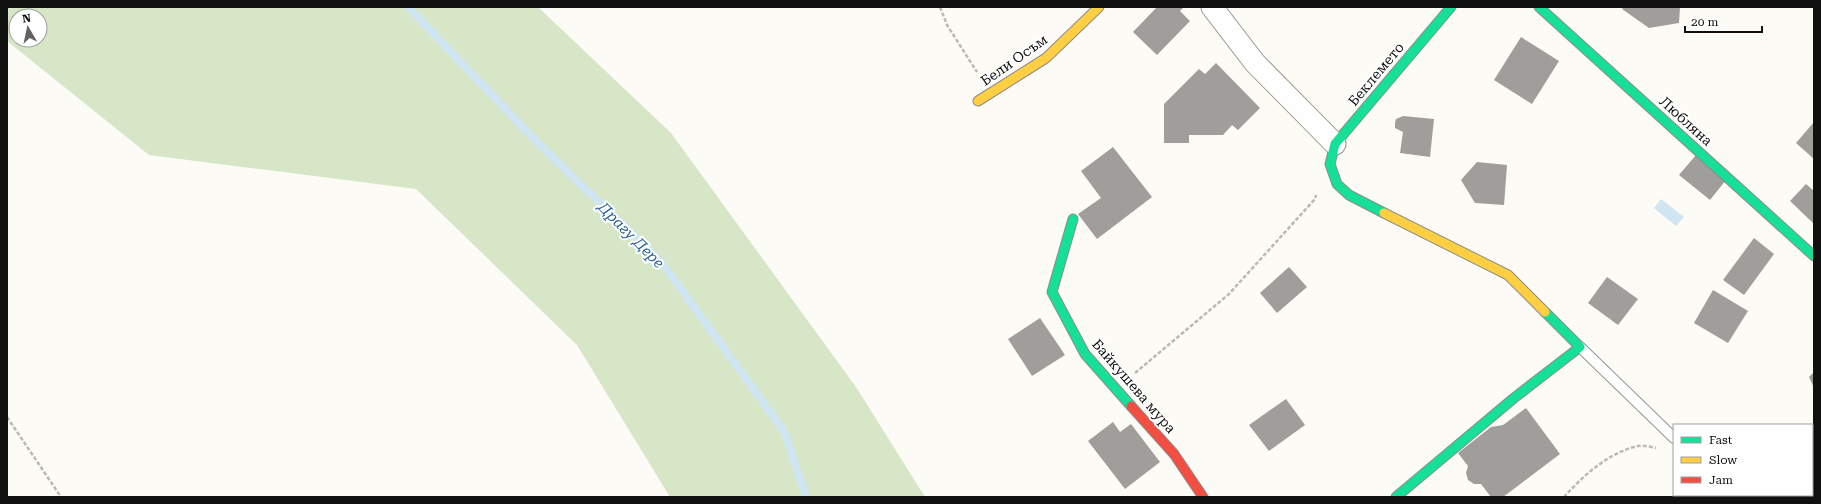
<svg xmlns="http://www.w3.org/2000/svg" width="1821" height="504" font-family="'Roboto Serif',serif">
  <style>
    .forest { fill: #d6e6c7; fill-rule: evenodd }
    .water { fill: #d0e5f2 }
    .lines { fill: none; stroke-linecap: round; stroke-linejoin: round }
    .stream { stroke: #d0e5f2; stroke-width: 8 }
    .building { fill: #a09e9b }
    .lane-casing { stroke: #969694; stroke-width: 12 }
    .street-casing { stroke: #969694; stroke-width: 23 }
    .fast-casing { stroke: #8d8c8a; stroke-width: 11 }
    .slow-casing { stroke: #8d8c8a; stroke-width: 11 }
    .jam-casing { stroke: #8d8c8a; stroke-width: 11 }
    .path { stroke: #b9b9b8; stroke-width: 2.5; stroke-dasharray: 4 2; stroke-linecap: butt }
    .lane { stroke: #fffefe; stroke-width: 10 }
    .street { stroke: #fffefe; stroke-width: 21 }
    .fast { stroke: #16e098; stroke-width: 9 }
    .slow { stroke: #ffcf43; stroke-width: 9 }
    .jam { stroke: #f24e42; stroke-width: 9 }
    .labels { text-anchor: middle; stroke-width: 4; stroke-linejoin: round; paint-order: stroke }
    .street-label { font-size: 14px; fill: #101010; stroke: #fff }
    .water-label { font-size: 15px; font-style: italic; fill: #246097; stroke: #fff }
  </style>
  <rect width="100%" height="100%" fill="#fcfbf6"/>
  <path class="forest" d="M 7,7 L 538,7 L 671,133 L 856,387 L 925,497 L 670,497 L 577,345 L 416,189 L 149,155 L 7,41 ZM 16,16 L 40,16 L 40,40 L 16,40 Z"/>
  <polygon class="water" points="1661,199 1684,217 1676,226 1654,208"/>
  <g class="lines">
    <polyline class="stream" points="408,7 536,141 662,263 784,431 806,497"/>
  </g>
  <g class="building">
    <polygon points="1157,7 1184,7 1180,11 1190,21 1157,55 1133,32"/>
    <polygon points="1624,7 1680,7 1679,23 1649,28 1622,9"/>
    <polygon points="1521,37 1559,61 1532,104 1494,80"/>
    <polygon points="1216,63 1260,108 1238,130 1232,125 1223,135 1189,135 1189,143 1164,143 1164,104 1199,69 1205,74"/>
    <polygon points="1403,116 1434,119 1430,157 1400,153 1403,132 1395,128 1395,123 1396,119"/>
    <polygon points="1814,122 1814,159 1796,143"/>
    <polygon points="1113,147 1152,197 1097,239 1078,214 1101,198 1081,171"/>
    <polygon points="1696,155 1726,180 1710,200 1679,175"/>
    <polygon points="1477,162 1507,165 1504,205 1475,203 1461,180"/>
    <polygon points="1806,184 1814,191 1813,223 1790,201"/>
    <polygon points="1754,238 1774,254 1744,295 1723,280"/>
    <polygon points="1289,267 1307,287 1277,313 1260,293"/>
    <polygon points="1607,277 1638,299 1618,325 1588,303"/>
    <polygon points="1713,290 1748,311 1728,343 1694,323"/>
    <polygon points="1040,318 1065,355 1032,376 1008,339"/>
    <polygon points="1814,372 1814,388 1809,377"/>
    <polygon points="1286,399 1305,425 1269,451 1249,425"/>
    <polygon points="1526,408 1560,454 1503,497 1491,497 1481,484 1474,484 1468,480 1466,473 1468,466 1458,453 1491,427 1503,425"/>
    <polygon points="1113,422 1120,432 1131,424 1160,462 1125,489 1088,441"/>
  </g>
  <g class="lines">
    <defs>
      <polyline id="lane" points="1580,347 1674,438"/>
      <polyline id="street" points="1212,7 1255,63 1335,144"/>
      <g id="fast">
        <polyline points="1539,7 1814,256"/>
        <polyline points="1384,213 1349,195 1337,184 1330,164 1335,144 1451,7"/>
        <polyline points="1073,219 1052,292 1085,354 1131,406"/>
        <polyline points="1396,497 1514,398 1580,347 1545,312"/>
      </g>
      <g id="slow">
        <polyline points="978,101 1046,58 1099,7"/>
        <polyline points="1384,213 1508,275 1545,312"/>
      </g>
      <polyline id="jam" points="1131,406 1174,454 1203,497"/>
    </defs>
    <use href="#lane" class="lane-casing"/>
    <use href="#street" class="street-casing"/>
    <use href="#fast" class="fast-casing"/>
    <use href="#slow" class="slow-casing"/>
    <use href="#jam" class="jam-casing"/>
    <g class="path">
      <polyline points="940,7 947,25 977,72"/>
      <polyline points="1135,373 1229,294 1315,199 1316,195"/>
      <polyline points="7,417 61,497"/>
      <polyline points="1726,495 1728,497"/>
      <path d="M 1564,497 C 1583,476 1609,452 1638,446 C 1643,445 1651,447 1656,448"/>
    </g>
    <use href="#lane" class="lane"/>
    <use href="#street" class="street"/>
    <use href="#fast" class="fast"/>
    <use href="#slow" class="slow"/>
    <use href="#jam" class="jam"/>
  </g>
  <g class="labels">
    <g class="street-label">
      <text transform="translate(1014 60) rotate(-35)" y="5">Бели Осъм</text>
      <text transform="translate(1376 74) rotate(-50)" y="5">Беклемето</text>
      <text transform="translate(1686 121) rotate(42)" y="5">Любляна</text>
      <text transform="translate(1134 386) rotate(49)" y="5">Байкушева мура</text>
    </g>
    <g class="water-label">
      <text transform="translate(631 235) rotate(45)" y="5">Драгу Дере</text>
    </g>
  </g>
  <rect width="1821" height="504" fill="none" stroke="#101010" stroke-width="16"/>
  <rect x="1673" y="424" width="140" height="72" fill="#ffffff" stroke="#9f9f9f"/>
  <rect x="1681" y="437" width="20" height="6" fill="#16e098" stroke="#9f9f9f"/>
  <text x="1709" y="444" font-size="12" fill="#101010">Fast</text>
  <rect x="1681" y="457" width="20" height="6" fill="#ffcf43" stroke="#9f9f9f"/>
  <text x="1709" y="464" font-size="12" fill="#101010">Slow</text>
  <rect x="1681" y="477" width="20" height="6" fill="#f24e42" stroke="#9f9f9f"/>
  <text x="1709" y="484" font-size="12" fill="#101010">Jam</text>
  <g transform="translate(28 28) rotate(351)"><circle r="19" fill="#ffffff" stroke="#9f9f9f"/>
  <path d="M0-3L7 15L0 10L-7 15Z" fill="#636260"/>
  <text y="-6" font-size="11" font-weight="bold" text-anchor="middle" fill="#101010">N</text>
  </g>
  <path d="M1685 26v6h77v-6" fill="none" stroke="#101010" stroke-width="2"/>
  <text x="1691" y="26" font-size="12" fill="#101010" stroke="#ffffff" stroke-width="3" paint-order="stroke">20 m</text>
</svg>
